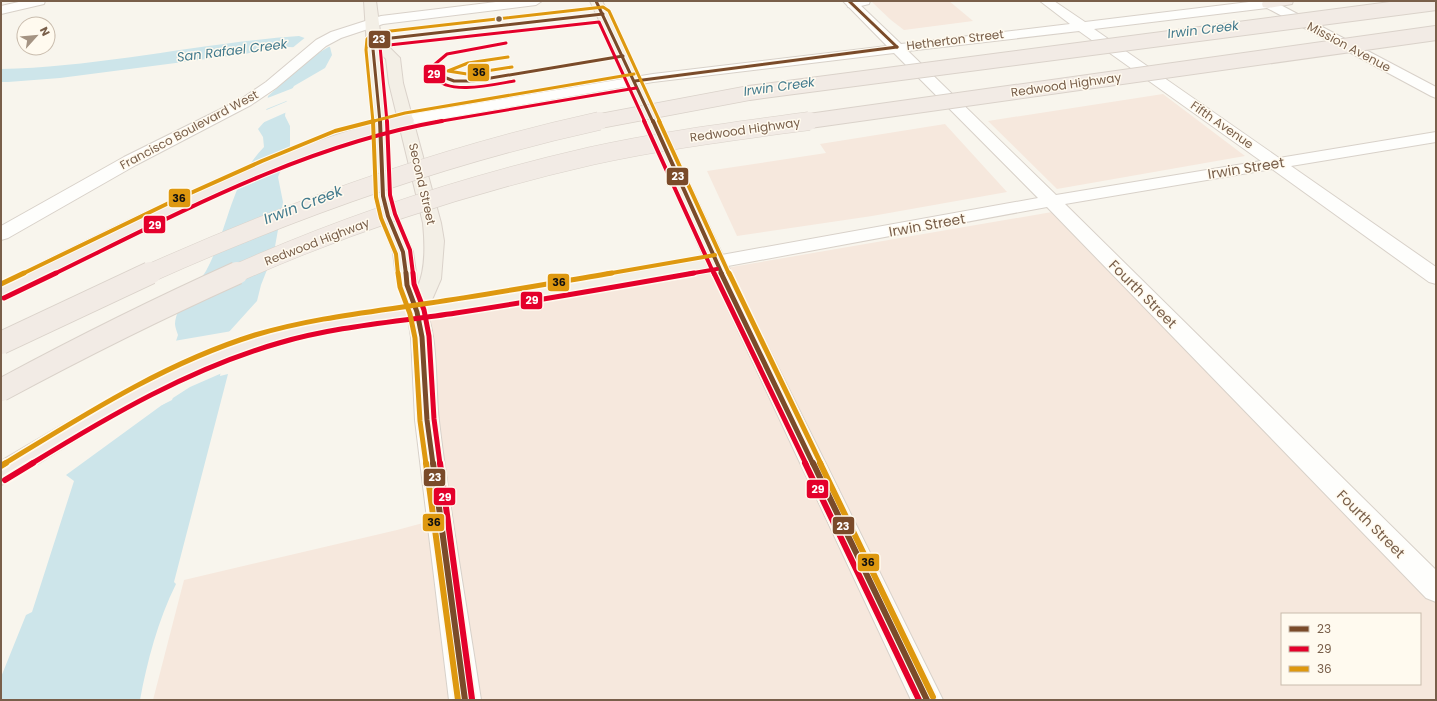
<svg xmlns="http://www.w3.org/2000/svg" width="1437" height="701" font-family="Poppins,sans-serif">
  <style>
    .commercial { fill: #f6e8dd; fill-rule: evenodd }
    .water { fill: #cde5ea }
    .pier { fill: #f8f5ed }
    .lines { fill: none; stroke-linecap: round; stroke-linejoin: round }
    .street-casing { stroke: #d7d2cb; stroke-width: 2 }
    .secondary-casing { stroke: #d8d1c9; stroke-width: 2 }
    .primary-casing { stroke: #dad2ca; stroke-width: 2 }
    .highway-casing { stroke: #dad2ca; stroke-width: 2 }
    .street { fill: #fefefc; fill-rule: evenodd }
    .secondary { fill: #fefefc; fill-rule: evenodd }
    .primary { fill: #f3efe6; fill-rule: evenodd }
    .highway { fill: #f2ebe5; fill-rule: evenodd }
    .highway-bridge-far2-casing { stroke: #dad2ca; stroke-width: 16; stroke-linecap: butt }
    .highway-bridge-far1-casing { stroke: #dad2ca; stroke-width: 19; stroke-linecap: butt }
    .highway-bridge-casing { stroke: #dad2ca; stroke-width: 24; stroke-linecap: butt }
    .highway-bridge-far2 { stroke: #f2ebe5; stroke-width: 14 }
    .highway-bridge-far1 { stroke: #f2ebe5; stroke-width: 18 }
    .highway-bridge { stroke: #f2ebe5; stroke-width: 22 }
    .bus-1-far3-casing { stroke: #fffaef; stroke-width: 5 }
    .bus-1-far2-casing { stroke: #fffaef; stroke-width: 6 }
    .bus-1-far1-casing { stroke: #fffaef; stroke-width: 8 }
    .bus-1-casing { stroke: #fffaef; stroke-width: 10 }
    .bus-2-far3-casing { stroke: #fffaef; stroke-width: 5 }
    .bus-2-far2-casing { stroke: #fffaef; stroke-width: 6 }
    .bus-2-far1-casing { stroke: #fffaef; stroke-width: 8 }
    .bus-2-casing { stroke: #fffaef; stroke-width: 10 }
    .bus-3-far3-casing { stroke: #fffaef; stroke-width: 5 }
    .bus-3-far2-casing { stroke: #fffaef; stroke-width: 6 }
    .bus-3-far1-casing { stroke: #fffaef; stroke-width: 8 }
    .bus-3-casing { stroke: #fffaef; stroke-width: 10 }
    .bus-1-far3 { stroke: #7a4b2a; stroke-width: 3 }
    .bus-1-far2 { stroke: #7a4b2a; stroke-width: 4 }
    .bus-1-far1 { stroke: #7a4b2a; stroke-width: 5 }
    .bus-1 { stroke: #7a4b2a; stroke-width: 6 }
    .bus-2-far3 { stroke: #e4002b; stroke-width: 3 }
    .bus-2-far2 { stroke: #e4002b; stroke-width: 4 }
    .bus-2-far1 { stroke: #e4002b; stroke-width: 5 }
    .bus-2 { stroke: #e4002b; stroke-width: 6 }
    .bus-3-far3 { stroke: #de980f; stroke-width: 3 }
    .bus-3-far2 { stroke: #de980f; stroke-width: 4 }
    .bus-3-far1 { stroke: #de980f; stroke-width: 5 }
    .bus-3 { stroke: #de980f; stroke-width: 6 }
    .bus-dot { fill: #795f4a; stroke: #fffaef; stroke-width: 1.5 }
    .labels { text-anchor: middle; stroke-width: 3; stroke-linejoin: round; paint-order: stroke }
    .far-street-label { font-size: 12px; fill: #795f4a; stroke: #fffaef }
    .far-water-label { font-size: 13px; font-style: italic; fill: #427a8d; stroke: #fffaef }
    .street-label { font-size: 14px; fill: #795f4a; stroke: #fffaef }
    .water-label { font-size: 15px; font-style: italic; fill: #427a8d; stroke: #fffaef }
    .line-badge { stroke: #fffaef; stroke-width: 1.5 }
    .badge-label { font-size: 11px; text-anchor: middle; font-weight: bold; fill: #fff }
    .pale-badge-label { font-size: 11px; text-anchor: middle; font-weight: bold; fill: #111 }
  </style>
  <rect width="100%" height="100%" fill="#f8f5ed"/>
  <g class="commercial">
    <polygon points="882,1 949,1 973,21 904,30 891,20 872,2"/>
    <polygon points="1163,94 1245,156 1057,189 988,121"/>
    <polygon points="945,124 1007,192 872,216 737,236 707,171 826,153 820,144"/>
    <path d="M 1052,212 L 1436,575 L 1436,700 L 153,700 L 184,580 L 397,530 L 449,516 L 423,317 L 708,271 ZM 1282,614 L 1420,614 L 1420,684 L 1282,684 Z"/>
  </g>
  <path class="water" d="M 299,36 L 330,47 L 332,55 L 325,68 L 294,86 L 287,98 L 285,116 L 290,126 L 290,147 L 278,177 L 283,202 L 274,252 L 261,285 L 257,301 L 228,333 L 220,376 L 228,374 L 174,582 L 176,584 C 158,620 147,662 140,700 L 1,700 L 1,677 L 26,615 L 32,612 L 74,481 L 66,475 L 162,405 L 172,400 L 181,377 L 183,351 L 176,341 L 178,335 C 177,332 175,327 175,324 C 176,305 197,285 206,271 C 228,231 231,180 264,147 L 263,137 L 258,129 L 265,121 L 268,96 L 312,57 C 310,55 307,52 305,50 C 293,43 258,50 245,54 L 60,78 L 8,82 L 1,82 L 1,69 C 101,67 199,43 299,36 Z"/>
  <g class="pier">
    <polygon points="307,36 316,39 332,45 308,59 303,51 291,49"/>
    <polygon points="301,85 295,87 289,100 264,110 265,99"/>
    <polygon points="288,101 287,112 260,124 263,121 264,111"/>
    <polygon points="292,146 282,170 234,191 248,164"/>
    <polygon points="232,331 222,373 190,387 162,405 162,403 170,399 179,376 181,351 174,341"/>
  </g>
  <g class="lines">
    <defs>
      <polygon id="street" points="848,1 870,1 869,4 853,8 848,7 847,4"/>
      <g id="secondary">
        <polygon points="23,1 45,1 44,4 1,14 1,6"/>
        <polygon points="504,1 542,1 536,5 383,24 341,38 326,46 276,88 251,105 136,165 8,238 1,240 1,226 124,157 241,99 266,82 316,40 331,32 381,16"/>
        <path d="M 843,1 L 856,1 L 901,44 L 1070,24 L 1040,1 L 1054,1 L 1085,22 L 1257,1 L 1273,1 L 1436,87 L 1436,98 L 1431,96 L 1267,8 L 1094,29 L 1279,158 L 1436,132 L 1436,142 L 1291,166 L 1436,267 L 1436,284 L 1429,282 L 1272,169 L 1065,204 L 1436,570 L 1436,602 L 1426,598 L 1047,207 L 728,266 L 943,700 L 911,700 L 706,262 L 709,257 L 716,256 L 1038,198 L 894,53 L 653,82 L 406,125 L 400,123 L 398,120 L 400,117 L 406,115 L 653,74 L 887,46 ZM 1079,31 L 1261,161 L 1056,195 L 908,51 Z"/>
        <path d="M 417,305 L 424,307 C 439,332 435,390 439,421 C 450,514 467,607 481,700 L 449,700 L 415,420 L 411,337 L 407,312 L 410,307 Z"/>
      </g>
      <path id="primary" d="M 364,1 L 376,1 L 381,39 L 400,58 L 403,83 L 441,223 L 444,241 L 441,279 L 431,302 L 704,258 L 628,81 L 590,1 L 602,1 L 642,81 L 726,262 L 723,267 L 417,319 L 410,317 L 397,285 L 393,252 L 379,216 L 374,196 L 372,126 ZM 381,54 L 386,59 L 389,83 L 423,223 C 425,243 426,268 418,286 L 413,252 L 397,216 L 392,196 L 388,126 Z"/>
      <g id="highway">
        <polygon points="1263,1 1293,1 1292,4 1268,8 1263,7 1262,4"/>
        <path d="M 406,115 L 412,117 L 414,120 L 412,123 L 336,146 L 263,175 L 162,220 L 1,299 L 1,283 C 131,218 264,150 406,115 Z"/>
        <path d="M 417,305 L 424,307 L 427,312 L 424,317 C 407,322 389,323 371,326 C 335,331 299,337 264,348 C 172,377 91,431 10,481 L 1,485 L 1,461 C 81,414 161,364 250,336 C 304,319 361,313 417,305 Z"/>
      </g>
    </defs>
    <use href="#street" class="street-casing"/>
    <use href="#secondary" class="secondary-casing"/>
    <use href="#primary" class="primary-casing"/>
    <use href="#highway" class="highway-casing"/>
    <use href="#street" class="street"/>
    <use href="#secondary" class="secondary"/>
    <use href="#primary" class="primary"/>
    <use href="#highway" class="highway"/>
    <defs>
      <g id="highway-bridge-far2">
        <polyline points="595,122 749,93 1436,3"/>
        <polyline points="802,122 1436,33"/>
      </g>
      <g id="highway-bridge-far1">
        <path d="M 148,274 C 293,209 444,155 599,121"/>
        <path d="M 235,274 C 349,223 469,184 591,156 C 663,140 736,131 809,121"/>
      </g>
      <g id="highway-bridge">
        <polyline points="1,343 150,273"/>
        <path d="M 1,390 C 79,348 157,309 237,273"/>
      </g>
    </defs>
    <use href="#highway-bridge-far2" class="highway-bridge-far2-casing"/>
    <use href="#highway-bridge-far1" class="highway-bridge-far1-casing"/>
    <use href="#highway-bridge" class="highway-bridge-casing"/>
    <use href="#highway-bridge-far2" class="highway-bridge-far2"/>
    <use href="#highway-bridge-far1" class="highway-bridge-far1"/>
    <use href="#highway-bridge" class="highway-bridge"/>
    <defs>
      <g id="bus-1-far3">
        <polyline points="596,1 653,122"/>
        <polyline points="849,1 897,47"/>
        <polyline points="441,76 454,81 473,81 623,56"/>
        <polyline points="635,81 897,47"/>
        <polyline points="380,122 373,49 374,40 603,14"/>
      </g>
      <g id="bus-1-far2">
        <polyline points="380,121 383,196 388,216 403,252 406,274"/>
        <polyline points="653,121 722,274"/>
      </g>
      <g id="bus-1-far1">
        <polyline points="406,273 407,285 417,312 422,337 427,420 433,464"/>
        <polyline points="721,273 813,464"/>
      </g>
      <g id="bus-1">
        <polyline points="433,463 465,700"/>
        <polyline points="813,463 927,700"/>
      </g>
      <g id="bus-2-far3">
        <path d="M 506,43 L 447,54 L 434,65 C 434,69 433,74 435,77 C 447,96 496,84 514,81"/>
        <polyline points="387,122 380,46 599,22 645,122"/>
        <polyline points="436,122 636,88"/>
      </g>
      <g id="bus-2-far2">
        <polyline points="387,121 390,195 395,214 410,250 413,274"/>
        <polyline points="644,121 714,274"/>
        <path d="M 54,274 C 179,213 304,145 442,121"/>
        <polyline points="688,274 717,269"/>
      </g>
      <g id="bus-2-far1">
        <polyline points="413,273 414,284 424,310 429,336 434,419 440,464"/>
        <polyline points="714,273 806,464"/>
        <polyline points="4,298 56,273"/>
        <path d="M 31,464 C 109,416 191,368 279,343 C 337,326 397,322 456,313 C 535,301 615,287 694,273"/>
      </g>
      <g id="bus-2">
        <polyline points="440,463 472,699"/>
        <polyline points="805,463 919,700"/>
        <polyline points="5,480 33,463"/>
      </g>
      <g id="bus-3-far3">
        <polyline points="508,57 468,63 448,71 467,74 512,67"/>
        <polyline points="370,122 405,113 634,74"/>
        <polyline points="373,122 366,50 367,39 373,33 603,7 609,11 660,122"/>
      </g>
      <g id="bus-3-far2">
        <polyline points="373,121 376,197 381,218 396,254 398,274"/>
        <polyline points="659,121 729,274"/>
        <polyline points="22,274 175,200 262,161 335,131 374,121"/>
        <polyline points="606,274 715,255"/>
      </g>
      <g id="bus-3-far1">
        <polyline points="398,273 400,287 410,314 415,338 420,421 426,464"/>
        <polyline points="729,273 821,464"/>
        <polyline points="1,284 24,273"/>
        <path d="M 4,464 C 84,415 165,363 255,335 C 312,318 371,312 430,303 C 491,294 552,283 612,273"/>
      </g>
      <g id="bus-3">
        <polyline points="426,463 458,700"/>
        <polyline points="820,463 933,697"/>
        <polyline points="1,466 6,463"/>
      </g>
    </defs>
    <use href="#bus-1-far3" class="bus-1-far3-casing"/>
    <use href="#bus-1-far2" class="bus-1-far2-casing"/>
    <use href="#bus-1-far1" class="bus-1-far1-casing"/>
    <use href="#bus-1" class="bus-1-casing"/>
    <use href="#bus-2-far3" class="bus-2-far3-casing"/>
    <use href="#bus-2-far2" class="bus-2-far2-casing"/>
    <use href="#bus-2-far1" class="bus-2-far1-casing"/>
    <use href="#bus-2" class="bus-2-casing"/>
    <use href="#bus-3-far3" class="bus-3-far3-casing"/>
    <use href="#bus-3-far2" class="bus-3-far2-casing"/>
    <use href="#bus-3-far1" class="bus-3-far1-casing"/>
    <use href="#bus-3" class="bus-3-casing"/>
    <use href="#bus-1-far3" class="bus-1-far3"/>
    <use href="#bus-1-far2" class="bus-1-far2"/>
    <use href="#bus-1-far1" class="bus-1-far1"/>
    <use href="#bus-1" class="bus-1"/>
    <use href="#bus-2-far3" class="bus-2-far3"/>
    <use href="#bus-2-far2" class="bus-2-far2"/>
    <use href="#bus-2-far1" class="bus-2-far1"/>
    <use href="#bus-2" class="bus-2"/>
    <use href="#bus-3-far3" class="bus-3-far3"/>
    <use href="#bus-3-far2" class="bus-3-far2"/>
    <use href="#bus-3-far1" class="bus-3-far1"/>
    <use href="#bus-3" class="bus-3"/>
  </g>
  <circle class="bus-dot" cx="499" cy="19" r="3.5"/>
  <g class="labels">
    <g class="far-street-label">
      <text transform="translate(955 40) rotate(-7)" y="4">Hetherton Street</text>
      <text transform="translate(1349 47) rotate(28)" y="4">Mission Avenue</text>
      <text transform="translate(1066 85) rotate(-8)" y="4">Redwood Highway</text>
      <text transform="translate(1222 125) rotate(35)" y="4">Fifth Avenue</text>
      <text transform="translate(189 130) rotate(-28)" y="4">Francisco Boulevard West</text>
      <text transform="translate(745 130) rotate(-8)" y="4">Redwood Highway</text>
      <text transform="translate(422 184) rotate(77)" y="4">Second Street</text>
      <text transform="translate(317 242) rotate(-21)" y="4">Redwood Highway</text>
    </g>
    <g class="far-water-label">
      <text transform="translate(1203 29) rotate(-7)" y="5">Irwin Creek</text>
      <text transform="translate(232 50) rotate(-7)" y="5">San Rafael Creek</text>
      <text transform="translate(779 86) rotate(-8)" y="5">Irwin Creek</text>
    </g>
    <g class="street-label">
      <text transform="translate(1246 168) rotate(-9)" y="5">Irwin Street</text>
      <text transform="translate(927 225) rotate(-10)" y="5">Irwin Street</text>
      <text transform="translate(1143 294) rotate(45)" y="5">Fourth Street</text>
      <text transform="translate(1371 524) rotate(45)" y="5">Fourth Street</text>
    </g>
    <g class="water-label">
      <text transform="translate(303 205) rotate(-21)" y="5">Irwin Creek</text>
    </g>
  </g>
  <g class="line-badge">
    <rect x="368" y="30" width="23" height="19" rx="4" fill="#7a4b2a"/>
    <rect x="467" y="63" width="23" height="19" rx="4" fill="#de980f"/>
    <rect x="423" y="64" width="23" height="20" rx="4" fill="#e4002b"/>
    <rect x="666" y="167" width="23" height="19" rx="4" fill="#7a4b2a"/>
    <rect x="168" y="188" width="23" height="20" rx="4" fill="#de980f"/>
    <rect x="143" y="215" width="23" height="19" rx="4" fill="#e4002b"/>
    <rect x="547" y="273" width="23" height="19" rx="4" fill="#de980f"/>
    <rect x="520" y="291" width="23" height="19" rx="4" fill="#e4002b"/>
    <rect x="423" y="468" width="23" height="19" rx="4" fill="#7a4b2a"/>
    <rect x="806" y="479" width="23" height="20" rx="4" fill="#e4002b"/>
    <rect x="433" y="487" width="23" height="19" rx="4" fill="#e4002b"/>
    <rect x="422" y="513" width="23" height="19" rx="4" fill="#de980f"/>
    <rect x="832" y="516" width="23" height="19" rx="4" fill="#7a4b2a"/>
    <rect x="857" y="553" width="23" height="19" rx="4" fill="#de980f"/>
  </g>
  <g class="badge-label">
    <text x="379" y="43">23</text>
    <text x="434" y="78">29</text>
    <text x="678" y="180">23</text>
    <text x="155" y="229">29</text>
    <text x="532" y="304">29</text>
    <text x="435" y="481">23</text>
    <text x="818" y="493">29</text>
    <text x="445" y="501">29</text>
    <text x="843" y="530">23</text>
  </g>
  <g class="pale-badge-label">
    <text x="479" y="76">36</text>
    <text x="179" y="202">36</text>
    <text x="559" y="286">36</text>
    <text x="434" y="526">36</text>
    <text x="868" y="566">36</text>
  </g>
  <rect width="1437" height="701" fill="none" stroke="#795f4a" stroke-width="4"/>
  <rect x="1281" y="613" width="140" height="72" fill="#fffaef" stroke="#c9bcad"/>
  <rect x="1289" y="626" width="20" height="6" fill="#7a4b2a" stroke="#c9bcad"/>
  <text x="1317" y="633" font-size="12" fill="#795f4a">23</text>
  <rect x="1289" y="646" width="20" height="6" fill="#e4002b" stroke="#c9bcad"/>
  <text x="1317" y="653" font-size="12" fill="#795f4a">29</text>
  <rect x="1289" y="666" width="20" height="6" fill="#de980f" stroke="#c9bcad"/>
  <text x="1317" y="673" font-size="12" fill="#795f4a">36</text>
  <g transform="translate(36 36) rotate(63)"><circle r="19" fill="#fffaef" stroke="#c9bcad"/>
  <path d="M0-3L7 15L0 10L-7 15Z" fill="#a59483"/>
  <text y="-6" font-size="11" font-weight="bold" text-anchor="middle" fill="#795f4a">N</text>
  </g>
</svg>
